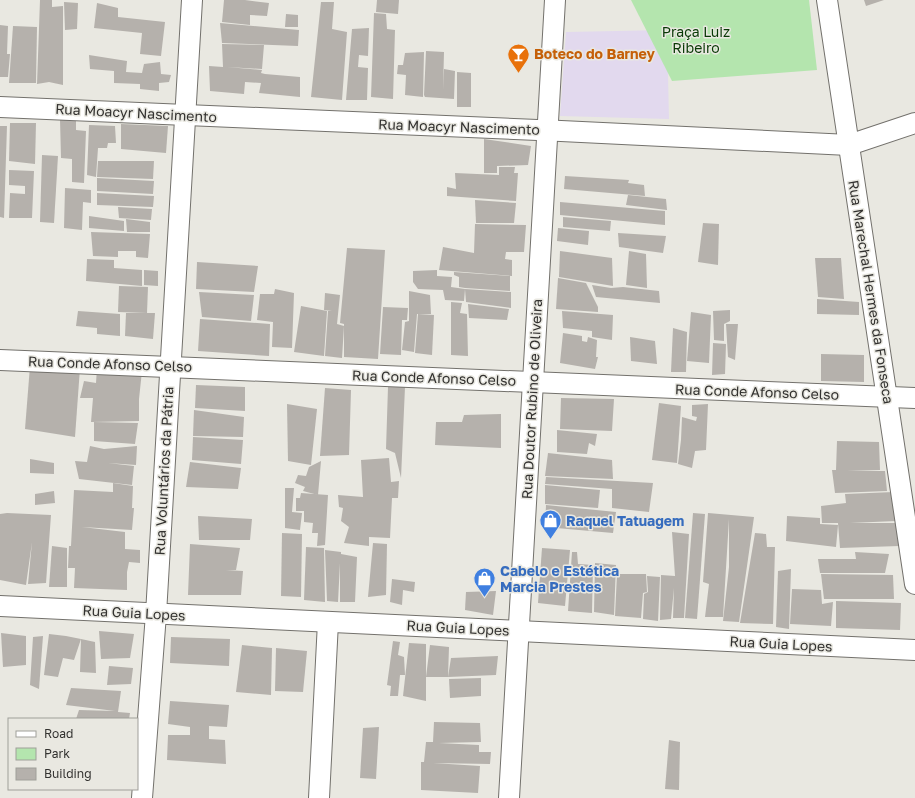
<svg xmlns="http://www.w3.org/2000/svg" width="915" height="798" font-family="'Golos Text',sans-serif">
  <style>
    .education { fill: #e2d9ee }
    .green { fill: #b4e5ae }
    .building { fill: #b5b1ac }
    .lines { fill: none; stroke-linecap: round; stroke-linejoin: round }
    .minor-casing { stroke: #73716c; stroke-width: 22 }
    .minor { stroke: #fff; stroke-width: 20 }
    .labels { text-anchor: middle; stroke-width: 3; stroke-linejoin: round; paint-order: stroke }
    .park-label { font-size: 14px; fill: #083905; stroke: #e9e8e1 }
    .food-label { font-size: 14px; font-weight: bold; fill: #c56008; stroke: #e9e8e1; text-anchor: start }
    .street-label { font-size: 14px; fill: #333230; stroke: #e9e8e1 }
    .shop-label { font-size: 14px; font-weight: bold; fill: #366cbe; stroke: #e9e8e1; text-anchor: start }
  </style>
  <rect width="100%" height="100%" fill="#e9e8e1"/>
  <polygon class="education" points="667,30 669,119 560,116 566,32"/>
  <polygon class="green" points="631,0 809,0 817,70 672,81"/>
  <g class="building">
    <polygon points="40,0 52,0 52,7 63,6 63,85 49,82 37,84"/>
    <polygon points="224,0 245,0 269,3 267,16 250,15 250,25 222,22"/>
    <polygon points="377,0 399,0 398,14 376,12"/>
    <polygon points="864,0 884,0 866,6"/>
    <polygon points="64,2 78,3 77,29 65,30"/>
    <polygon points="321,2 334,2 332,29 347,32 342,100 311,97"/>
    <polygon points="97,3 118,8 118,17 165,22 161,56 140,54 142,33 94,28"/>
    <polygon points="374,13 386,14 387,29 395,30 393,99 371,97"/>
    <polygon points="286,14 298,15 298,27 285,27"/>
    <polygon points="220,23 299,30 298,46 222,43"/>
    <polygon points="0,25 8,26 7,54 10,54 8,77 0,77"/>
    <polygon points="13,26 37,27 36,83 9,83"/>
    <polygon points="369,28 368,56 359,55 358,67 368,68 367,100 346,100 352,29"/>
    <polygon points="222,44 264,45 262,69 227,67 262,70 261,73 265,74 300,77 300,97 259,93 261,83 245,82 244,94 210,91 209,66 223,67"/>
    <polygon points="426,51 444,52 443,90 444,69 455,71 454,99 425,97 424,95"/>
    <polygon points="424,52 423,97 405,95 406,75 397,74 398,65 403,65 405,53"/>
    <polygon points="89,55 127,61 126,72 142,73 144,64 160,62 161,74 171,75 169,82 159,83 159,91 140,89 140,84 114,83 114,71 90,69"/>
    <polygon points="457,72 471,73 471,107 457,107"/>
    <polygon points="60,119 76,120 76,130 86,131 84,183 72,182 72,159 61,158"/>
    <polygon points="10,123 36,123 35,164 9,161"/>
    <polygon points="121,124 168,126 166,153 121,149"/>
    <polygon points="89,125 115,126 116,143 108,143 107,148 98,148 96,177 87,175"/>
    <polygon points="0,126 7,126 4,218 0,217"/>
    <polygon points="484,139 531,146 528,165 497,166 497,173 484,173"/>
    <polygon points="42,155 58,156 54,223 40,222"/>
    <polygon points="98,161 154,161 153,179 97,177"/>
    <polygon points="499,167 515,167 514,173 518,173 516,201 447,196 447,187 456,189 455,173 499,175"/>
    <polygon points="9,170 34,171 32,218 9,218 10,193 25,194 25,186 9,185"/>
    <polygon points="565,176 629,180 628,183 644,185 645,196 564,189"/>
    <polygon points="97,178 154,181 153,194 97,191"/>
    <polygon points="65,188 91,190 91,203 83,202 82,230 64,228"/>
    <polygon points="97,193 154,196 153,207 97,205"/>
    <polygon points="628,195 666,199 667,210 626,205"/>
    <polygon points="475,200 516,203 514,223 476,223"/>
    <polygon points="560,202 665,211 665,225 560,215"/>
    <polygon points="118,207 152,209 151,220 119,218"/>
    <polygon points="89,216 124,221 124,231 89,228"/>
    <polygon points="563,217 611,221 610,231 563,227"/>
    <polygon points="126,219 150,222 150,232 127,232"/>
    <polygon points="703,223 719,224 718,265 698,262"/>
    <polygon points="475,224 526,225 524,252 506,252 505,259 512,260 512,276 439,270 443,247 474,253"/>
    <polygon points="558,228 589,231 588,245 557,241"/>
    <polygon points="91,232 150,234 148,258 136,257 136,251 118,251 118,257 93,256"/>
    <polygon points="618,233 666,236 663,253 619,247"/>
    <polygon points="347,248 385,250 378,359 344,357 344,324 340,323"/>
    <polygon points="560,251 612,258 613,286 559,277"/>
    <polygon points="629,251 646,254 647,288 626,285"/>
    <polygon points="815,258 841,258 844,299 818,297"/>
    <polygon points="87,259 114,260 114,268 142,270 142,286 86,281"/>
    <polygon points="197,262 258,266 254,292 196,289"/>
    <polygon points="144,270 158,271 158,286 144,285"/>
    <polygon points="437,270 437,276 452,277 451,287 465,289 464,301 445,300 443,290 418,289 413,282 413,271"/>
    <polygon points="454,272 510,276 510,291 465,288 465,286 465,288 459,287 459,277 454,275"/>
    <polygon points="558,278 586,283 598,307 598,312 556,309"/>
    <polygon points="592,285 611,288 623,287 659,291 660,303 596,297"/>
    <polygon points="119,286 148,287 147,313 118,312"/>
    <polygon points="275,289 294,293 292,348 272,347 273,322 257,320 260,294 274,294"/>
    <polygon points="465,289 511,292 511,308 466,302"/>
    <polygon points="409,291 430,295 431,314 417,314 414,352 402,350 405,322 409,321"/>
    <polygon points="199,292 254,295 251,321 202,317"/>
    <polygon points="325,293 340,295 337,324 344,326 342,358 325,356 328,311 332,311 324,310"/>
    <polygon points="817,299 859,302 859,315 817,314"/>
    <polygon points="451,302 462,303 460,313 467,314 468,356 451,355"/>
    <polygon points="468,304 509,309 507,320 469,318"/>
    <polygon points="301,306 327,311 324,356 294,352"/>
    <polygon points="383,307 408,308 407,320 402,320 401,355 380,354"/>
    <polygon points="730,310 730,321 724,324 724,341 714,340 713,311"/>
    <polygon points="78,311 120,314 120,336 97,334 97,328 76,326"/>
    <polygon points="562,311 613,315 612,340 592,337 592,331 563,328"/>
    <polygon points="691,312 711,315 709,363 687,361"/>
    <polygon points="126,313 155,313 153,339 125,336"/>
    <polygon points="418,314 434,315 432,355 415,353"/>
    <polygon points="200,319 270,324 269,356 198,351"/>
    <polygon points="726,324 738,324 735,360 728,357"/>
    <polygon points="673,328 687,332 686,372 671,372"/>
    <polygon points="563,333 582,336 582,341 587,342 588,337 597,340 596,357 598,357 595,369 560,363"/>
    <polygon points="630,337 655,341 657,364 631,361"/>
    <polygon points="713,343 726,344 725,374 712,375"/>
    <polygon points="821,354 864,355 864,382 821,381"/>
    <polygon points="30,366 80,368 75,437 25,429"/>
    <polygon points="97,368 142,371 139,399 139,421 91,422 93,398 80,398 84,381 96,383"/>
    <polygon points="196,385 245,387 245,411 195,408"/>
    <polygon points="388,387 405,387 401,478 395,453 386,449"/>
    <polygon points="325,388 351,390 349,455 320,456"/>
    <polygon points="561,398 614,399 612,431 560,429"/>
    <polygon points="659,403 681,406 677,463 652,460"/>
    <polygon points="287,404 317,409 311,465 288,461"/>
    <polygon points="708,404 706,450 695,451 692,468 678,464 681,440 682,417 696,421 697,417 692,416 692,405"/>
    <polygon points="194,410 244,417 243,437 193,436"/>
    <polygon points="501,414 501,448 435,445 436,422 462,422 464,415"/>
    <polygon points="94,422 138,423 135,444 94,441"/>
    <polygon points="557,430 597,434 595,446 589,443 587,454 557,452"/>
    <polygon points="193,437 243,440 241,464 192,460"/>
    <polygon points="837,441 879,442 880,470 847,471 885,471 887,491 835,493 832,470 836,470"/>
    <polygon points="90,446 104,449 137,446 136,465 108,463 134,466 132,485 79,479 75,461 87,462"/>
    <polygon points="548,453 612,460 613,479 545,476"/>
    <polygon points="389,458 391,482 399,481 398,498 392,498 390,538 369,537 369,546 344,543 349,527 341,521 343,508 339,507 338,495 363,497 361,460"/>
    <polygon points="30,459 54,463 54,474 30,473"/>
    <polygon points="321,461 318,495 303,491 305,487 295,483 298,475 306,476 309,467"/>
    <polygon points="190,462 241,468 238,489 186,487"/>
    <polygon points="546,477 653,483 649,512 612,508 612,489 545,484"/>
    <polygon points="113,483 133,486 132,508 134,508 132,530 82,527 125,532 125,549 140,550 140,563 129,562 127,572 127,590 74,588 75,568 68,568 69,546 71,546 74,490 113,492"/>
    <polygon points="545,485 600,490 598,508 545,504"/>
    <polygon points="285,488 294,488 292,512 302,513 300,530 285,528"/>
    <polygon points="54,491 55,503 35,505 35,494"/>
    <polygon points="894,492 896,521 850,523 896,523 899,546 840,548 838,523 822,523 821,506 846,503 845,494"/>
    <polygon points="301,493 328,495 325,545 317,546 318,533 312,533 313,523 304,522 304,511 296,511 296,498 300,498"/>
    <polygon points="546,505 616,512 613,533 545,527"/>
    <polygon points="7,513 51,515 46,583 28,584 32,542 26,585 0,580 0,514"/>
    <polygon points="693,513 705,514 697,619 685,618"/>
    <polygon points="708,513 754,517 739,622 723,621 729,567 729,519 723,617 705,617 709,584 703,582"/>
    <polygon points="198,516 252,519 250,540 199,540"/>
    <polygon points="787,516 820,518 820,524 838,525 836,547 786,541"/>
    <polygon points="672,532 689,534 684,618 673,618 674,588 671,619 660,620 661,575 675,576"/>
    <polygon points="282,533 302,534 301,597 281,596"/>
    <polygon points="755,533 766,534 767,547 775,547 773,624 740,623"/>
    <polygon points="373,543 387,544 386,595 368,597"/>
    <polygon points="190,544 240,548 236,570 226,570 243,571 241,595 188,595"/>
    <polygon points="52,546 67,548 67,587 49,587"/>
    <polygon points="306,547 324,548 325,602 304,600"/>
    <polygon points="542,548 570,550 565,606 538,603"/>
    <polygon points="325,550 341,552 341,554 357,557 355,602 340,602 340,563 338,602 327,601"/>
    <polygon points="572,552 577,552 578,564 593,565 592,613 568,611"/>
    <polygon points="855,552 889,554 885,573 820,573 818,559 856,559"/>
    <polygon points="595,563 616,565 614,615 594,612"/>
    <polygon points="791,569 789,629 776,627 778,571"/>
    <polygon points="617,574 646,574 647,592 643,593 641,618 615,616"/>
    <polygon points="821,574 893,575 894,599 824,599"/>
    <polygon points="647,576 660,577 658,621 643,619 644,594 648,592"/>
    <polygon points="392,579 415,582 414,592 403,590 402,605 390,602"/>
    <polygon points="792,589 821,590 822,604 833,602 831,626 790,624"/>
    <polygon points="496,591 493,615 465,610 466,592"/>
    <polygon points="836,601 901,603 900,630 836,628"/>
    <polygon points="99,631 134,634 130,658 101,659"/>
    <polygon points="1,633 26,636 26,665 3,667"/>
    <polygon points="49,634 66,636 81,639 74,660 63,658 58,677 44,675"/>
    <polygon points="43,636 39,689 30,685 33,637"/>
    <polygon points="171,637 230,639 229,666 170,663"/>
    <polygon points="81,639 95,642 96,673 80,672"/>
    <polygon points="393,641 400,642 398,655 404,657 405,675 400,675 398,696 390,696 391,686 387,685"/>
    <polygon points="409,643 426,644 426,701 403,696"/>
    <polygon points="242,645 272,648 271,695 236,692"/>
    <polygon points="430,645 449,647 448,677 451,658 498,656 496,675 448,677 426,677"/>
    <polygon points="276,648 307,651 303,692 275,691"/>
    <polygon points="109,666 133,668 131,684 107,685"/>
    <polygon points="481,678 481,696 450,698 449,679"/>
    <polygon points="71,688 121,691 118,712 130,713 129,719 76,719 79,710 115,711 66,705"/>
    <polygon points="170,701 229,705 227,727 209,726 209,739 225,740 226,764 167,760 168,735 190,735 190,727 168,724"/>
    <polygon points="434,722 480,723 481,742 439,743 479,745 479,752 491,752 490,764 433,763 480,766 478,793 421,790 421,762 424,762 426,742 433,742"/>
    <polygon points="379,727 376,779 360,778 363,728"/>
    <polygon points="669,740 680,742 679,790 665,789"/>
  </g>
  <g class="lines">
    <defs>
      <g id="minor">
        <polyline points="827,0 915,584"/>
        <polyline points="0,107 561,131 849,145 915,123"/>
        <polyline points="0,360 915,398"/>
        <polyline points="0,606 915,650"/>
        <polyline points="142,798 156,614 192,0"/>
        <polyline points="319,798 328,622"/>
        <polyline points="509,798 555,0"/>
      </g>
    </defs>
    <use href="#minor" class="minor-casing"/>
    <use href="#minor" class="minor"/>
  </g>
  <defs>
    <symbol id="bar-pin" viewBox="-11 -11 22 30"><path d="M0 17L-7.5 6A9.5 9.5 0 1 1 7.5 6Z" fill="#e8710a" stroke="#e9e8e1"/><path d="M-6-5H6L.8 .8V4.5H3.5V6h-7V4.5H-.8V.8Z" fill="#fff"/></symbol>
    <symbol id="shop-pin" viewBox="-11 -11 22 30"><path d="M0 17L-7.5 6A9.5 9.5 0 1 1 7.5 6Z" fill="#3f7fe0" stroke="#e9e8e1"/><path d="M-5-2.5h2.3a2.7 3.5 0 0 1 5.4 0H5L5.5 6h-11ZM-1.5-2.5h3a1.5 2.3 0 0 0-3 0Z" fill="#fff"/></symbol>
  </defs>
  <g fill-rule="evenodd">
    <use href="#bar-pin" x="506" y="42" width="25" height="34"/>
    <use href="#shop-pin" x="538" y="508" width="25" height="34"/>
    <use href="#shop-pin" x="472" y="566" width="25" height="34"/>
  </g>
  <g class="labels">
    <g class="park-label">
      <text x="696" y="37">Praça Luiz<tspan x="696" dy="16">Ribeiro</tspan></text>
    </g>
    <g class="food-label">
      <text x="534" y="59">Boteco do Barney</text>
    </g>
    <g class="street-label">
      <text transform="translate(136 113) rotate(3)" y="5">Rua Moacyr Nascimento</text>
      <text transform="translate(459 127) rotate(2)" y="5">Rua Moacyr Nascimento</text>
      <text transform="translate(871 292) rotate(81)" y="5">Rua Marechal Hermes da Fonseca</text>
      <text transform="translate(110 364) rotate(2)" y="5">Rua Conde Afonso Celso</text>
      <text transform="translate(434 378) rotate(2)" y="5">Rua Conde Afonso Celso</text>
      <text transform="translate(757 392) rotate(2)" y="5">Rua Conde Afonso Celso</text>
      <text transform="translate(532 399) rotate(-87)" y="5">Rua Doutor Rubino de Oliveira</text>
      <text transform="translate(164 471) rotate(-87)" y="5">Rua Voluntários da Pátria</text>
      <text transform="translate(134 613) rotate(3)" y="5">Rua Guia Lopes</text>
      <text transform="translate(458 628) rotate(3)" y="5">Rua Guia Lopes</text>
      <text transform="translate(781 644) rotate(3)" y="5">Rua Guia Lopes</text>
    </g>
    <g class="shop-label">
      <text x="566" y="526">Raquel Tatuagem</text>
      <text x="500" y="576">Cabelo e Estética<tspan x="500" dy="16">Marcia Prestes</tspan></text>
    </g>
  </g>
  <rect x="8" y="718" width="130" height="72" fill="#e9e8e1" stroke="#a09f9a"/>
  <rect x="16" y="731" width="20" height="6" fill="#ffffff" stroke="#a09f9a"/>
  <text x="44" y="738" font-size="12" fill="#333230">Road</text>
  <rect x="16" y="748" width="20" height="12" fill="#b4e5ae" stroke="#a09f9a"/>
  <text x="44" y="758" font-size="12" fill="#333230">Park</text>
  <rect x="16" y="768" width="20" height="12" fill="#b5b1ac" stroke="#a09f9a"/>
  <text x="44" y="778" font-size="12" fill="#333230">Building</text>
</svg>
